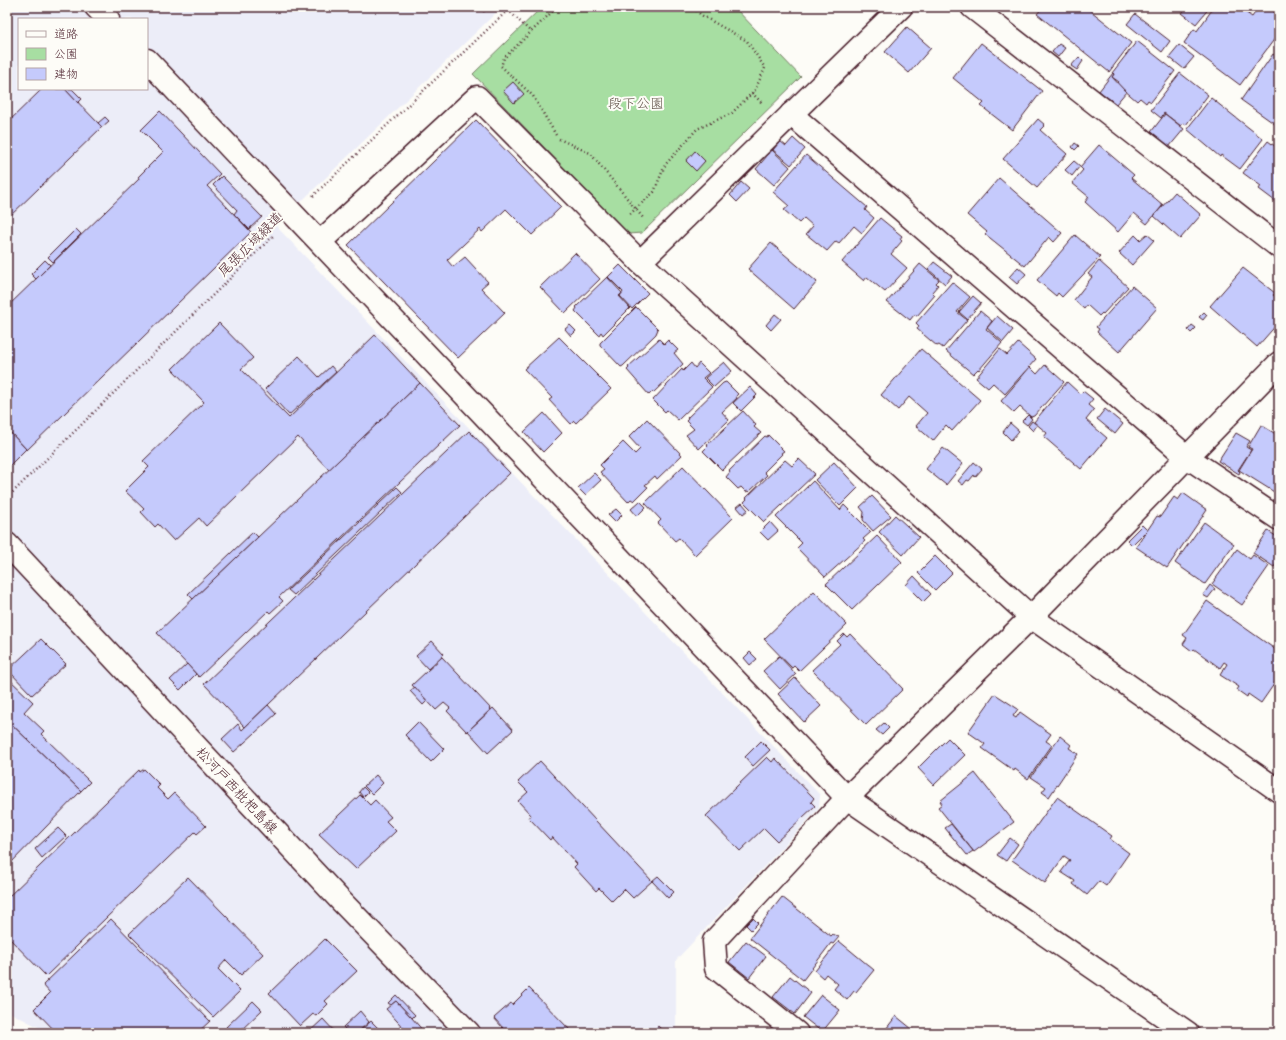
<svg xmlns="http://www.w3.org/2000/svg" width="1286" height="1040" font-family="Pangolin,'Klee One',sans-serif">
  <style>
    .built { fill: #ecedf8; fill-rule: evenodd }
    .green { fill: #a7dea2; stroke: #787e66 }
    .building { fill: #c5cafc; stroke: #4a1f2b }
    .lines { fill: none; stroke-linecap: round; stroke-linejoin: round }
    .street-casing { stroke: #4a1f2b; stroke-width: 25 }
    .secondary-casing { stroke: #4a1f2b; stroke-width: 25 }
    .path { stroke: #4a1f2b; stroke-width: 2.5; stroke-dasharray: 1 3; stroke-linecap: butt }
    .street { stroke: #fdfcf7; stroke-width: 22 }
    .secondary { stroke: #fdfcf7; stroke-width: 22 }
    .labels { text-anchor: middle; stroke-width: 4; stroke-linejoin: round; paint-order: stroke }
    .park-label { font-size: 14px; fill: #66584f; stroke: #fdfcf7 }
    .street-label { font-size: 14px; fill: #4a1f2b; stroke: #fdfcf7 }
  </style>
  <rect width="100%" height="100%" fill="#fdfcf7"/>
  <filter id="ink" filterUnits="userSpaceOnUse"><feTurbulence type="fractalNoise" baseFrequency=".025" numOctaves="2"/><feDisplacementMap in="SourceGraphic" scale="8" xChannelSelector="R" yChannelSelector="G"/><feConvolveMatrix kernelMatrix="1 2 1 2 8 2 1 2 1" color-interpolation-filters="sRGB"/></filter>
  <g filter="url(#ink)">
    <path class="built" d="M 7,7 L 502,7 L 276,226 L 820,795 L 819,808 L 676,960 L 676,1033 L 50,1033 L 7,1011 ZM 19,19 L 147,19 L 147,89 L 19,89 Z"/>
    <polygon class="green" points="542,7 734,7 801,77 642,233 628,234 473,74"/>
    <g class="building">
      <polygon points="478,7 486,7 487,9 484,12"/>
      <polygon points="1043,7 1086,7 1131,43 1109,72 1037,14"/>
      <polygon points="1187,7 1210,7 1196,24 1182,13"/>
      <polygon points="1214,7 1238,7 1252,17 1259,7 1274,7 1279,11 1279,33 1240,85 1184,43 1194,29 1197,31"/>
      <polygon points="1240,7 1255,7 1250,14"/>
      <polygon points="1135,14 1170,41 1162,52 1127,24"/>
      <polygon points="907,27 931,48 909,73 885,52"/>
      <polygon points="1137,41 1175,71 1151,102 1148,100 1146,103 1140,98 1137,101 1117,84 1119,82 1112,77 1114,74 1112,73"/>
      <polygon points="981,43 1042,91 1012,130 981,106 984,103 953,78"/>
      <polygon points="1059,44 1065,48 1058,57 1052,52"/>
      <polygon points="1179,45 1194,57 1184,69 1169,57"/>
      <polygon points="1273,54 1279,58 1279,127 1241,100"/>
      <polygon points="1079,57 1083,61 1077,70 1071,66"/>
      <polygon points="1113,73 1114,74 1112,77 1126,92 1116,104 1099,91"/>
      <polygon points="1180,73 1208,95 1186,125 1183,123 1181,126 1164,113 1161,118 1151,110"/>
      <polygon points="513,82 524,94 514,103 503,91"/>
      <polygon points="42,89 65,89 102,127 7,219 7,123"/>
      <polygon points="65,89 72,89 82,99 78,103"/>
      <polygon points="1211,98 1263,139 1240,169 1221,155 1220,157 1187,129"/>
      <polygon points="160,111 220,174 207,186 251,232 27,450 7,429 7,307 139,179 138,177 163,152 141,130"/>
      <polygon points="1165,114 1184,129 1169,147 1151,132"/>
      <polygon points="105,117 109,121 102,127 98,123"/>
      <polygon points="1038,119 1045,125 1040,130 1067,154 1037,188 1003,159"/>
      <polygon points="476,120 561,207 532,235 506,209 482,232 480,229 447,260 453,267 465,257 488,282 481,288 505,313 458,358 348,245"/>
      <polygon points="793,138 805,149 791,165 773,150 780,141 786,146"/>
      <polygon points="1268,141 1279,149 1279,201 1276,199 1275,201 1259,189 1261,186 1243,173"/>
      <polygon points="1075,143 1079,146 1075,150 1072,147"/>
      <polygon points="1099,145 1134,175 1131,178 1163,205 1147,224 1134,213 1118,232 1085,202 1089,197 1072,183 1083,170 1080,167"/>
      <polygon points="772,150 790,167 774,185 756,169"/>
      <polygon points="695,151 705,161 696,171 686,161"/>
      <polygon points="806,155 867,207 865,210 874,218 862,233 854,226 839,243 836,241 827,251 806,234 813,226 804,218 799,223 784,210 789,206 773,192"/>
      <polygon points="1074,161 1080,166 1072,176 1065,170"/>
      <polygon points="222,176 262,217 249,229 234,214 237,210 213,185"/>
      <polygon points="999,178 1062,233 1054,242 1049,237 1025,266 985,234 987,232 967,215"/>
      <polygon points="741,182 749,189 737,202 730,195"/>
      <polygon points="1175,192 1201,215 1180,239 1154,216"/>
      <polygon points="880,218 902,236 900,239 902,241 891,254 907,268 885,292 867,277 864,281 842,262"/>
      <polygon points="76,229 81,234 53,262 48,257"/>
      <polygon points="1147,234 1154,240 1132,265 1119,253 1135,235 1140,240"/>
      <polygon points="1075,235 1100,257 1062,297 1058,293 1056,296 1037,280"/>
      <polygon points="771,243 817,282 794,309 748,269"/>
      <polygon points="575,253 600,279 565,313 540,287"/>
      <polygon points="45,260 50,265 36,279 31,274"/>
      <polygon points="1099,261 1128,287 1103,314 1102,313 1099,316 1087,305 1084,309 1074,300 1092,277 1088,274"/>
      <polygon points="934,262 952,276 945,284 928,269"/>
      <polygon points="920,264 939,280 936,283 938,285 932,292 935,295 917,316 914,315 910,320 887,302"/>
      <polygon points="620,265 648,293 632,309 620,296 623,292 608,277"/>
      <polygon points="1018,267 1026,274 1017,284 1009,277"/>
      <polygon points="1243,268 1275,293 1273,295 1279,300 1279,322 1257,347 1210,306"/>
      <polygon points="607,277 622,293 619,296 630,308 603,335 601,332 599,335 575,311 577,308 576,307"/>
      <polygon points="952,282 970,297 957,312 967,320 943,348 939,345 937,346 917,329 919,326 916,323"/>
      <polygon points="1132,286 1157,308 1119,352 1097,332 1099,329 1096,327"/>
      <polygon points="973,296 981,303 967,319 959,312"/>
      <polygon points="636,307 658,329 656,334 623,366 621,367 600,345 600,343"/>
      <polygon points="980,311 992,321 986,329 1002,343 979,370 978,369 973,374 946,351"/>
      <polygon points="1204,312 1207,315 1203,320 1199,317"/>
      <polygon points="775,314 781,319 771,330 766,325"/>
      <polygon points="997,316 1013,330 1003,342 987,328"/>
      <polygon points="219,323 253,358 241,369 289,418 375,335 420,383 329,470 298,437 206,526 199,518 174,541 158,524 155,527 141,512 144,509 125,491 149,467 143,461 204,402 172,369"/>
      <polygon points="570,325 576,331 571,336 565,329"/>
      <polygon points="1192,325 1196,328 1191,333 1188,330"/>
      <polygon points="559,337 611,389 576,423 574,421 571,424 549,400 552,398 524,369"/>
      <polygon points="659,339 664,344 668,340 678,350 674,353 683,364 653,393 652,392 649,395 627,370 629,368 628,367"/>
      <polygon points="1018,343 1036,359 1005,394 993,383 988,388 976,378 1000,349 1007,355"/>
      <polygon points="921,349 980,400 952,431 946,425 933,441 916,426 927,413 909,397 898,410 881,395"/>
      <polygon points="299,356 319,377 331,366 336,372 289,415 265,389"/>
      <polygon points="724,362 732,371 714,387 705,378"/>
      <polygon points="691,363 695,368 699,363 709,373 703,378 712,387 678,420 667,410 665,412 653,400 682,369 683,371"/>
      <polygon points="1045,365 1064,382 1034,416 1031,417 1020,407 1014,413 1001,401 1030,367 1037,374"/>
      <polygon points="726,382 738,394 736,396 737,398 722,412 729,420 699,449 686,435 694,429 686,421 688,419 687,418 723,383"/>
      <polygon points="1067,382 1080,394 1083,391 1093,399 1088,405 1094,410 1086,420 1107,438 1081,469 1044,437 1047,433 1034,422"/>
      <polygon points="420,383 460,425 279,597 283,601 270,613 268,611 199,677 157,633"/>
      <polygon points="750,387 757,395 741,411 733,403"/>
      <polygon points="1105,409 1123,424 1115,434 1097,419"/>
      <polygon points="743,411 756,425 754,427 761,433 722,470 703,451 708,446 707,445"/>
      <polygon points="544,413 562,433 543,452 524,432"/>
      <polygon points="1028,415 1032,419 1027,425 1022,421"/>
      <polygon points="647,419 682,455 657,479 655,476 645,485 648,487 634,501 631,499 628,502 600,472 604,469 600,465 623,442 635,454 640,449 629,437"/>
      <polygon points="1032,421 1037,425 1033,431 1028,426"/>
      <polygon points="1010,423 1019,431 1011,440 1003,432"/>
      <polygon points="1261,425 1279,436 1279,495 1239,470 1252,449 1248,447"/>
      <polygon points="7,429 26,449 7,468"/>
      <polygon points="469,431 510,473 245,727 204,684"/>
      <polygon points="1236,433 1250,441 1246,447 1251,450 1238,470 1240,472 1239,474 1218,461"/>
      <polygon points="768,435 784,451 781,453 782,454 764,472 767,475 749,492 748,491 746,492 741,487 738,489 726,477 730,472 729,471 765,436 767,437"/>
      <polygon points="943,448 963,464 946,485 926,469"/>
      <polygon points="799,459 815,474 764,522 744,502 747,499 746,498 785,460 792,466"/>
      <polygon points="834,462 858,488 840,506 815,480"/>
      <polygon points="974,462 982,469 975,477 974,475 969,481 967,480 963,485 958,481"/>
      <polygon points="683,466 733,518 695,555 679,538 675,541 658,523 661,520 645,503"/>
      <polygon points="594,473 601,480 585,495 578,488"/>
      <polygon points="813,481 840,510 844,505 871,532 863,539 865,541 825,577 797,548 802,543 776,517"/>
      <polygon points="397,487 402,492 294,595 288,590"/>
      <polygon points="1183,493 1207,510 1167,568 1136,547 1157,516 1160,517 1174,497 1178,500"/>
      <polygon points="872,496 891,516 873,531 863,520 864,512 860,507"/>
      <polygon points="640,501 646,507 637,516 631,509"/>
      <polygon points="742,503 748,510 743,514 737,507"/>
      <polygon points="616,509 622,515 615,522 608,515"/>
      <polygon points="895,515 919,537 903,555 879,532"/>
      <polygon points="770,522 778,531 768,540 760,532"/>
      <polygon points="1204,522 1234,544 1205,584 1175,563"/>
      <polygon points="1142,525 1147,530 1132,545 1127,540"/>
      <polygon points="1268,531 1279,538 1279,560 1274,567 1253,553"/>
      <polygon points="253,532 258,537 193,599 188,594"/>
      <polygon points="877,536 902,562 852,610 826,584"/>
      <polygon points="1237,549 1250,559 1253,555 1269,566 1242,605 1212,584"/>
      <polygon points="935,556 952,573 935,590 918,573"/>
      <polygon points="914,576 931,594 923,602 906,585"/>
      <polygon points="1210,585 1215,589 1208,598 1203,595"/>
      <polygon points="814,591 847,625 799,671 794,666 792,668 764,639"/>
      <polygon points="1207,601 1279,652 1279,677 1261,703 1248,694 1247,697 1237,690 1239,687 1220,675 1227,664 1224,662 1220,668 1194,649 1192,651 1183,644 1187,638 1183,635"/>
      <polygon points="844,634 847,637 850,634 903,689 866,725 812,670 840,644 837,641"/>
      <polygon points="41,639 66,664 32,695 8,670"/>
      <polygon points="432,641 444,654 428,669 416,656"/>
      <polygon points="750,652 757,659 750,665 744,658"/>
      <polygon points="779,656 796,674 780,689 763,671"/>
      <polygon points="442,657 491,709 467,732 447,711 450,708 444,703 436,710 412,685"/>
      <polygon points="187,664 196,674 180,690 170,680"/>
      <polygon points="7,677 33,702 24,712 44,731 41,734 90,782 81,791 7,720"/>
      <polygon points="795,678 821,706 804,722 778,694"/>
      <polygon points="415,687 427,701 423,705 410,691"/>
      <polygon points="995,694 1018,709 1013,716 1016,718 1020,712 1051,734 1046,741 1052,745 1028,779 1015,769 1014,771 982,748 985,744 968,732"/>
      <polygon points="268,705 276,714 234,752 222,739 238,724 242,730"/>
      <polygon points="493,708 513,730 488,753 468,731"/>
      <polygon points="7,720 81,791 7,867"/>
      <polygon points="418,722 444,749 431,762 405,735"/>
      <polygon points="884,723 889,728 882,735 876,730"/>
      <polygon points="1060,736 1071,745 1069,748 1078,754 1049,797 1042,792 1046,787 1031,777"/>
      <polygon points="948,738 965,755 934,785 918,768"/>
      <polygon points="761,741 770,750 753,766 745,757"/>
      <polygon points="767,757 772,762 775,758 814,798 811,802 815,806 777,841 764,828 740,851 706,816"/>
      <polygon points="540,761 652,881 633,898 624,889 612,901 599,888 596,891 574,867 577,864 552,837 550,840 529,818 531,815 518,801 528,792 518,782"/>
      <polygon points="144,769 160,785 157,788 168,799 174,793 206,826 197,834 195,832 46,976 7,936 7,898 139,770 140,772"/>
      <polygon points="975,773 1014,822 974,852 938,807 942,804 940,801"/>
      <polygon points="376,775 383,783 372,794 364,786"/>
      <polygon points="363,787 368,792 363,797 359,792"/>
      <polygon points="360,795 370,805 375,800 391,817 386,821 396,831 356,869 319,834"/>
      <polygon points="1057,797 1112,836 1110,839 1129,853 1106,886 1099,881 1087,895 1073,884 1075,881 1061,872 1070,860 1064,856 1045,883 1012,860"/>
      <polygon points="951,824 973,851 967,855 945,828"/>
      <polygon points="58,828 66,836 42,858 35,849"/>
      <polygon points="1010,838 1018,844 1006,861 997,855"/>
      <polygon points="658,876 674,892 668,898 652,881"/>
      <polygon points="188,877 263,954 241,975 226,960 218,969 240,991 213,1017 129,934"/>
      <polygon points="782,897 831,936 833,934 839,937 833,944 831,943 803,980 750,938"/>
      <polygon points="753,918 758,923 751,930 746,925"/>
      <polygon points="111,919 210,1021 197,1033 57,1033 34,1009 50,993 43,985"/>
      <polygon points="325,939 357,971 325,1001 328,1004 316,1016 313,1014 300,1026 269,993"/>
      <polygon points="746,941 766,956 749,978 729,962"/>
      <polygon points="839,941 874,970 856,992 854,991 847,1000 834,989 838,984 826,974 823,978 815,971"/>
      <polygon points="790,976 811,993 795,1014 773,997"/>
      <polygon points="529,988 573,1033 499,1033 503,1028 494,1018 511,1003 512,1005"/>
      <polygon points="396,995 415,1015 412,1018 396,1001 391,1005 388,1003"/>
      <polygon points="821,995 840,1010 822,1032 803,1017"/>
      <polygon points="253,1001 262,1010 238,1033 232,1033 226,1027"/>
      <polygon points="396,1001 412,1018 425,1033 408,1033 386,1009"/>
      <polygon points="360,1011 369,1022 357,1033 349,1033 343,1027"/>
      <polygon points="896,1016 917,1033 883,1033"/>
      <polygon points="323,1019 336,1033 308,1033"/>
      <polygon points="371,1021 383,1033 358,1033"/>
      <polygon points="658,1026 665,1033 651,1033"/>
    </g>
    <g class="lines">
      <defs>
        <g id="street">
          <polyline points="96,7 108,19"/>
          <polyline points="972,7 1279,247"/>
          <polyline points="147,60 847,798 1188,1033"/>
          <polyline points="791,114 1187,457 1279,519"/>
          <polyline points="321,241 477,97 640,262 1031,617 1279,791"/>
          <polyline points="640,262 901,7"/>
          <polyline points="797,1033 716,968 714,941 847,798 1031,617 1279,363"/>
        </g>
        <polyline id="secondary" points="7,544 342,902 469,1033"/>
      </defs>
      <use href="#street" class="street-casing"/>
      <use href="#secondary" class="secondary-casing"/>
      <g class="path">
        <polyline points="508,10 531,32"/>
        <polyline points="752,93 763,104"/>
        <polyline points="556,135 533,96 501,66 504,58 557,7"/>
        <polyline points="559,139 590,153 644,219"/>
        <polyline points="313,196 511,7"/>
        <polyline points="630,214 654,192 665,165 697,129 732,113 755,90 765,68 747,41 701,15 693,7"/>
        <polyline points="7,498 274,235"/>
      </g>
      <use href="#street" class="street"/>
      <use href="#secondary" class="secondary"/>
    </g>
  </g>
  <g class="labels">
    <g class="park-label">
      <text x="636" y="108">段下公園</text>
    </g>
    <g class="street-label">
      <text transform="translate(250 244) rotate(-45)" y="5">尾張広域緑道</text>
      <text transform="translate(237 790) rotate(47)" y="5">松河戸西枇杷島線</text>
    </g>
  </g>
  <rect width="1286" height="1040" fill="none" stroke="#fdfcf7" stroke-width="24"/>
  <rect x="12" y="12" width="1262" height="1016" fill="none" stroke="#4a1f2b" stroke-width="1.5" filter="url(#ink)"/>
  <rect x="18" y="18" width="130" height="72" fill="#fdfcf7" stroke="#b5a4a5"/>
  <rect x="26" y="31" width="20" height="6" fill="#fdfcf7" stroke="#b5a4a5"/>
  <text x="54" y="38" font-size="12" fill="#4a1f2b">道路</text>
  <rect x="26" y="48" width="20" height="12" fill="#a7dea2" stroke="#b5a4a5"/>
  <text x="54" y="58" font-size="12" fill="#4a1f2b">公園</text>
  <rect x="26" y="68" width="20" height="12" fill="#c5cafc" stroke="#b5a4a5"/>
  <text x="54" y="78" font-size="12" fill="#4a1f2b">建物</text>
</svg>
